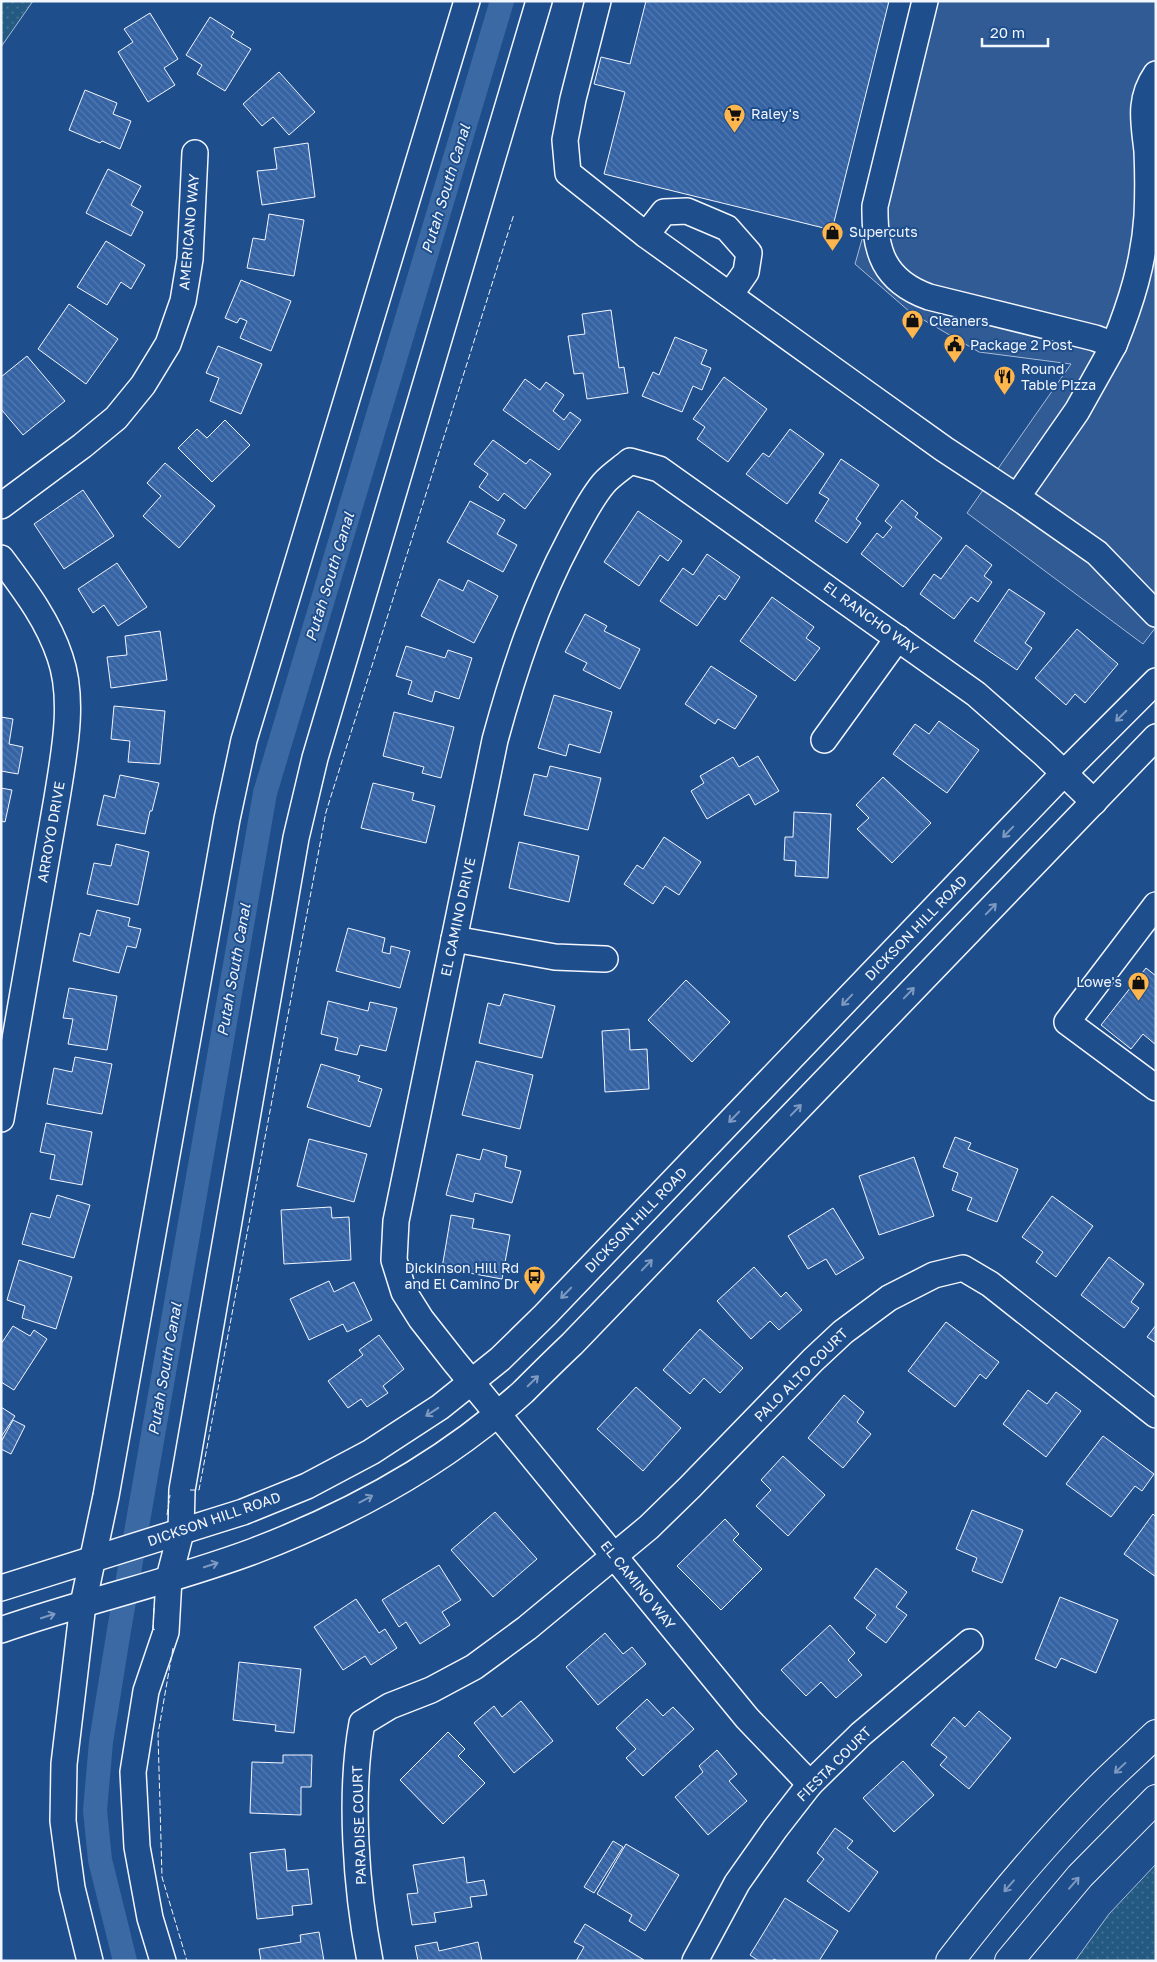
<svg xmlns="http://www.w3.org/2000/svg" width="1157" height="1962" font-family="'Golos Text',sans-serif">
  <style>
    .grass { fill: url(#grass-dots); stroke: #a8bbd7 }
    .parking { fill: #305b95; stroke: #a8bbd7 }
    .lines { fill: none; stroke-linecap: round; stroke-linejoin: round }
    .canal { stroke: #3b69a3; stroke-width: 24 }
    .building { fill: url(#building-back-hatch); stroke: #f2f6ff }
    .minor-casing { stroke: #f2f6ff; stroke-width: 28 }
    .major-casing { stroke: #f2f6ff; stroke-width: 30 }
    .minor { stroke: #1f4e8c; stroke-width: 25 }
    .major { stroke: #1f4e8c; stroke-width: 28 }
    .fence { stroke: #f2f6ff; stroke-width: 1; stroke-dasharray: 6 2.5; stroke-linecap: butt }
    .oneway { stroke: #7e9ac0 }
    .labels { text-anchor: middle; stroke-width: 4; stroke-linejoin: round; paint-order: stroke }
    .poi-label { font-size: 14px; fill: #f2f6ff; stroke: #1f4e8c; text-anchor: start }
    .street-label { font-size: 14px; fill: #f2f6ff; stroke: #1f4e8c }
    .water-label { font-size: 15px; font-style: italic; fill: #f2f6ff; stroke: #1f4e8c }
  </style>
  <defs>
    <pattern id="grass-dots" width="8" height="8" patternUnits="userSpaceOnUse" patternTransform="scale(1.25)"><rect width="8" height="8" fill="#245a82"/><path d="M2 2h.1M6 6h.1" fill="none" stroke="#447295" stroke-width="1.8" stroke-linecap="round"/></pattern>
    <pattern id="building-back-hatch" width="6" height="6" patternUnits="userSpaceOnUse" patternTransform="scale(1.25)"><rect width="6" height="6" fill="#3563a3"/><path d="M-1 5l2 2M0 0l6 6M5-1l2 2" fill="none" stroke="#537ab1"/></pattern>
  </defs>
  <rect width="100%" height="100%" fill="#1f4e8c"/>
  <g class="grass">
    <polygon points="1,1 33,1 1,47"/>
    <polygon points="1156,1864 1156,1961 1075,1961 1109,1914"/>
  </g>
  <polygon class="parking" points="930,1 1156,1 1156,627 1143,644 967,513 1071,364 979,352 910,312 855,264"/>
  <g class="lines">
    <polyline class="canal" points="125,1961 100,1860 95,1810 101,1742 119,1630 265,793 502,1"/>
  </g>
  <g class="building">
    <polygon points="646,1 889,1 832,230 604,174 625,92 594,84 601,57 630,64"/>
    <polygon points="150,13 178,59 164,68 175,85 148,102 118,52 133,42 124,29"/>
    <polygon points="210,17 234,32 231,37 251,49 225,91 197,74 202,65 186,55"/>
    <polygon points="279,72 315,112 289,135 273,117 262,126 243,104"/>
    <polygon points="85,90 117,103 113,114 131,121 120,149 102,141 100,143 69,130"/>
    <polygon points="308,143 315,197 262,205 257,171 277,169 274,148"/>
    <polygon points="108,169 141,186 131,205 143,212 131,236 86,213"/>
    <polygon points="269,214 304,220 294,276 247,268 253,238 265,240"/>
    <polygon points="106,241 145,265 131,289 121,282 107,305 77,287"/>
    <polygon points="241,280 291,301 271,351 240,338 247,321 240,318 237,323 225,318"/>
    <polygon points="69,304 118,339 86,384 38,349"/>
    <polygon points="611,310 619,368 624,367 628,393 587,399 583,373 574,374 568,336 585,334 582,314"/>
    <polygon points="675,337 707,350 701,364 711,368 702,390 693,386 682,412 642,396 653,372 659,375"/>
    <polygon points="218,346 262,364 241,414 210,401 219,378 206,373"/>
    <polygon points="27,356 65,401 23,435 1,409 1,377"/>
    <polygon points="724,377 767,409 728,462 697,439 705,427 693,419"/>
    <polygon points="525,379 540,390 546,382 564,395 553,411 564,420 570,412 581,420 559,450 503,410"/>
    <polygon points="225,420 250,445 212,482 178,448 197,429 207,438"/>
    <polygon points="790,429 824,454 787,504 746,474 763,453 769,457"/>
    <polygon points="493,440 526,464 530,459 551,474 525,509 504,493 498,501 479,487 488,474 474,464"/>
    <polygon points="841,459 879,485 856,519 861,523 847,543 815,521 829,499 819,493"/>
    <polygon points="165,463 215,506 179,548 143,516 161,496 147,483"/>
    <polygon points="83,490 114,536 64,569 34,524"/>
    <polygon points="902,500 918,513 915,517 942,538 903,587 861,554 877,533 883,538 892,527 885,521"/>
    <polygon points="470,501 505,520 497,534 517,545 503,572 447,542"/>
    <polygon points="638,511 682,541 668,561 660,555 639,586 604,562"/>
    <polygon points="966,545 992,565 984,576 992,582 978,602 971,597 954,619 920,594 934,574 941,579"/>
    <polygon points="707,554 740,577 725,600 719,595 697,626 660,601 683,568 693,575"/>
    <polygon points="117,563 147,607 118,626 104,605 93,613 78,589"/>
    <polygon points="439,579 463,591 468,580 498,596 474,643 421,616"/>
    <polygon points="1009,589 1045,613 1025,643 1032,648 1017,670 974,641"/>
    <polygon points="772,597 814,627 806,638 820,648 795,681 740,641"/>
    <polygon points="585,614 607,626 604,631 640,649 620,689 583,670 587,663 565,652"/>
    <polygon points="1077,629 1118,664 1085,703 1075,694 1066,705 1035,678"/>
    <polygon points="160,631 167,680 111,688 107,657 127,655 125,636"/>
    <polygon points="406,646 445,658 448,650 472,658 459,699 435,691 432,702 408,694 412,681 396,676"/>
    <polygon points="711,666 757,696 735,729 718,719 715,724 685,704"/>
    <polygon points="554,695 612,712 600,753 569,744 566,756 538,748"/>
    <polygon points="114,706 165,711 160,764 128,762 130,741 111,739"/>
    <polygon points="394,712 454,727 441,778 422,773 424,767 383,756"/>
    <polygon points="1,717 13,719 9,744 23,747 18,774 1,771"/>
    <polygon points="939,721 979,750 947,793 893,754 915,724 929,734"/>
    <polygon points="758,756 779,791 755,805 749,794 707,819 691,791 704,783 700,776 733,757 739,767"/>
    <polygon points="550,766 601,778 588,830 524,815 534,774 547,777"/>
    <polygon points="120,775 159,783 152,811 150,811 145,834 97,825 104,795 115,798"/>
    <polygon points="883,777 931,823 892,863 857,829 869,818 856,805"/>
    <polygon points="373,783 414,793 412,800 435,806 426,843 361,828"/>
    <polygon points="1,788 12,790 5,822 1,821"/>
    <polygon points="794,812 831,814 828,878 795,876 796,861 784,860 785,837 793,837"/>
    <polygon points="664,837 701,862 679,895 665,886 653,904 624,884 637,865 643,869"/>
    <polygon points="519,842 579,856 569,902 509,888"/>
    <polygon points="116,844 149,852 138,905 87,894 94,863 111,866"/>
    <polygon points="97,910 130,918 128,926 141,929 136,948 127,946 119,973 73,961 80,933 90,936"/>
    <polygon points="348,928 385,938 382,952 390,954 391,946 410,951 400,988 336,971"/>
    <polygon points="1146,968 1156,976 1156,1045 1143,1034 1131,1049 1101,1025"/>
    <polygon points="686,980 730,1022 692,1062 648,1020"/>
    <polygon points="69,988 117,996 107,1050 68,1044 73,1019 63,1018"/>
    <polygon points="504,994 555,1006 542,1058 479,1043 488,1003 500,1006"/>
    <polygon points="328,1001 368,1011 370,1002 397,1008 386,1051 360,1045 357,1055 335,1050 338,1038 321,1034"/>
    <polygon points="629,1029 630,1050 647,1049 649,1089 605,1092 602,1031"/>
    <polygon points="75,1057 112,1064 102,1114 47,1104 54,1068 72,1072"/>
    <polygon points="476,1061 533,1075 520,1129 462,1115"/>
    <polygon points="321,1064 360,1076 358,1081 382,1089 370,1127 307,1107"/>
    <polygon points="46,1123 92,1132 82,1185 50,1179 55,1155 40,1152"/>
    <polygon points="955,1137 971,1143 968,1149 1018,1169 997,1222 967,1210 972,1198 952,1190 958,1173 943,1167"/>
    <polygon points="309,1139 367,1154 354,1202 297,1186"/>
    <polygon points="483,1149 507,1156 505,1167 521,1171 512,1203 475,1193 473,1202 446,1195 457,1154 480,1160"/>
    <polygon points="914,1157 934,1216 879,1235 859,1176"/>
    <polygon points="57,1195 90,1205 74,1258 22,1244 31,1213 50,1218"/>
    <polygon points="1052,1196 1093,1226 1056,1277 1036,1262 1043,1252 1022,1237"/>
    <polygon points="331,1207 332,1218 349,1217 351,1260 284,1264 281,1210"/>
    <polygon points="833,1208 864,1258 836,1275 826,1259 808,1269 788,1236"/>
    <polygon points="451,1215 474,1219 472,1228 510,1235 502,1279 442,1268"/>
    <polygon points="1109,1257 1144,1284 1131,1302 1139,1308 1124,1328 1081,1295"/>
    <polygon points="19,1260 72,1277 56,1329 22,1318 25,1306 7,1300"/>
    <polygon points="754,1267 781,1297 786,1292 802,1310 779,1330 770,1321 751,1339 717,1301"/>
    <polygon points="329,1281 334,1292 354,1282 372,1320 347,1332 343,1324 309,1340 290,1299"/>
    <polygon points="946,1322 999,1362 986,1379 980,1374 955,1407 908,1371"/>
    <polygon points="1156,1325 1156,1343 1147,1337"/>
    <polygon points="13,1326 30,1336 34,1330 47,1339 14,1390 1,1382 1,1344"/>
    <polygon points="700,1329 743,1368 720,1393 704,1378 690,1394 663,1370"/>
    <polygon points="379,1335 404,1369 383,1386 388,1393 367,1407 361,1399 348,1408 328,1381 363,1355 359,1350"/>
    <polygon points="636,1387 681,1428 643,1471 597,1429"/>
    <polygon points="1028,1390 1047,1404 1056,1392 1081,1411 1046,1457 1003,1424"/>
    <polygon points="844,1395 864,1412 857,1422 871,1434 843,1468 808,1438"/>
    <polygon points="1,1407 15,1416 1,1437"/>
    <polygon points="13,1420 25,1426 11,1454 1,1449 1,1442"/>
    <polygon points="1103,1436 1154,1474 1142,1491 1135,1486 1111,1517 1066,1484"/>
    <polygon points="783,1456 825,1495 788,1536 756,1506 771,1490 761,1480"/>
    <polygon points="972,1510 1023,1530 1002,1583 972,1571 977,1558 956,1549"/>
    <polygon points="495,1512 537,1559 493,1597 451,1550"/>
    <polygon points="1153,1514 1156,1517 1156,1577 1124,1554"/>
    <polygon points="725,1519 739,1534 733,1540 762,1569 721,1610 677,1566"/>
    <polygon points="439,1565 461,1600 442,1612 450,1625 420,1644 406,1622 399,1627 382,1600"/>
    <polygon points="876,1568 907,1592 896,1607 907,1615 886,1643 866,1628 876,1615 854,1598"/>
    <polygon points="1060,1597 1118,1620 1096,1673 1061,1658 1056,1668 1035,1659"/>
    <polygon points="356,1599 379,1633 385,1629 397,1648 371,1665 365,1656 343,1670 314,1627"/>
    <polygon points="830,1625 855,1653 848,1660 862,1675 836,1698 821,1682 806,1696 781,1670"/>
    <polygon points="605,1633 623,1654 632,1647 646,1664 598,1705 566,1667"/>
    <polygon points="239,1662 301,1669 294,1733 275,1731 276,1725 233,1720"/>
    <polygon points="647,1699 663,1716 673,1707 694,1729 643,1776 626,1758 636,1749 616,1728"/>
    <polygon points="521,1701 553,1741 514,1773 474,1723 494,1706 502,1717"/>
    <polygon points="979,1711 1011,1738 969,1789 940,1765 947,1757 931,1745 954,1717 965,1727"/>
    <polygon points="448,1732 465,1749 458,1756 485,1783 443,1824 400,1780"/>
    <polygon points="717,1750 737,1774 729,1781 747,1801 708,1835 675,1797 703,1772 699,1766"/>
    <polygon points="283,1755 312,1755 311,1787 301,1787 301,1815 250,1813 252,1762 283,1763"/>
    <polygon points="903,1761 934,1795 894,1832 863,1798"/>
    <polygon points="835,1828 853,1841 847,1848 878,1872 849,1912 807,1881 824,1859 817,1853"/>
    <polygon points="613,1841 623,1847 594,1893 584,1887"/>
    <polygon points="626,1844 679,1875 645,1931 629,1921 632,1915 597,1894"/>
    <polygon points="285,1849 287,1871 308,1869 312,1904 292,1906 293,1915 257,1919 250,1853"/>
    <polygon points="464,1857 467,1883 484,1880 487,1895 470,1897 472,1907 434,1913 436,1922 412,1925 407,1894 418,1893 413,1865"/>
    <polygon points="785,1898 838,1931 819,1961 778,1961 774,1959 773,1961 759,1961 750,1955"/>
    <polygon points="585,1924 644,1960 576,1961 584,1947 574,1942"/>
    <polygon points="319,1932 324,1961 261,1961 259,1949 301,1942 300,1935"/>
    <polygon points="437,1942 439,1951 478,1942 482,1961 418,1961 415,1946"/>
  </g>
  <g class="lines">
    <defs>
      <g id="minor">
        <polyline points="598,1 573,99 565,140 568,173 646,235 856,386 944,449 1017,497 1077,411 1114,345"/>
        <path d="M 925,1 L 875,206 C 874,251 884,281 929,297 L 1095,338 L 1114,345 C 1131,303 1144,262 1147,216 C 1148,195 1148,173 1147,151 C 1144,123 1138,100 1156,74"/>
        <polyline points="646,235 664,212 687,211 727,228 749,253 746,272 730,295"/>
        <polyline points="1017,497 1097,553 1156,614"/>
        <polyline points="1,506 82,446 116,418 143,385 168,344 183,301 190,259 195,153"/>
        <path d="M 1,558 C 24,589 48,620 60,657 C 75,700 64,754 57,798 L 1,1119"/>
        <polyline points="824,740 898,638"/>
        <polyline points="1156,905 1067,1022 1156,1088"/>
        <polyline points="454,939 555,957 605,959"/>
        <polyline points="1,1588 243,1512 307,1486 371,1452 440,1407 500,1359 545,1315 1064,773 1156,681"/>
        <path d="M 1,1630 C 84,1601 171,1582 254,1551 C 351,1514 446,1462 523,1392 C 539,1376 555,1360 572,1344 L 1156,737"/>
        <path d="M 810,1784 L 747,1718 L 454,1361 L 421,1319 L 404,1292 L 394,1260 L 396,1221 L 495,740 C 514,670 536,603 570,539 C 579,522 591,498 604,483 C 611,475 622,468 630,461 L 659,469 L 976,694 L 1043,753 L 1094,802"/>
        <polyline points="90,1961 72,1888 63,1821 64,1764 83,1604 106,1496 227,819 244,740 467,1"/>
        <polyline points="163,1961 150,1918 137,1847 133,1772 146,1691 166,1632 169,1578 181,1532 182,1490 296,838 315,758 539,1"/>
        <path d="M 370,1961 C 356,1889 349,1794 362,1723 L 390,1706 L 431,1690 L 474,1667 L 527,1628 L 649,1527 L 690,1487 L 813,1360 L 843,1332 L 889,1298 L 934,1275 L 963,1268 L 990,1284 L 1156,1415"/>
        <polyline points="695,1961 737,1883 775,1829 810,1784 861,1734 970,1642"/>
      </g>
      <g id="major">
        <path d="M 950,1961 C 997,1900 1046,1841 1100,1787 C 1118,1769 1137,1752 1156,1734"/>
        <polyline points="1009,1961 1080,1876 1156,1799"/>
      </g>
    </defs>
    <use href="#minor" class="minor-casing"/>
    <use href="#major" class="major-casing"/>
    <use href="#minor" class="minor"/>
    <use href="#major" class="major"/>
    <g class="fence">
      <polyline points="190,1490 199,1490 326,812 514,214"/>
      <polyline points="167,1515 170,1495"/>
      <polyline points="154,1608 153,1629 157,1630"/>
      <polyline points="173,1648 158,1734 162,1877 187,1961"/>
    </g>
  </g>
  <defs><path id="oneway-shaft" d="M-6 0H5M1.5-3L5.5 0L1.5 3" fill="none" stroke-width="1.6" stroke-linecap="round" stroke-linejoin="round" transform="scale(1.25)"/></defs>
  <g class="oneway">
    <use href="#oneway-shaft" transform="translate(1121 716) rotate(135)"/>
    <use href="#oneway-shaft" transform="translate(1008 832) rotate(134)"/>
    <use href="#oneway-shaft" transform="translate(991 909) rotate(-46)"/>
    <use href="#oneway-shaft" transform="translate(909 993) rotate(-46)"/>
    <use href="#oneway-shaft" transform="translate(847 1000) rotate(134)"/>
    <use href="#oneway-shaft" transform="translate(796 1110) rotate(-46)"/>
    <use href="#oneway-shaft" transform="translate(734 1117) rotate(134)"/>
    <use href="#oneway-shaft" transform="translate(647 1265) rotate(-46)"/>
    <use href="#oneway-shaft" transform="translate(566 1293) rotate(134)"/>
    <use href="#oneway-shaft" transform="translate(533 1381) rotate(-44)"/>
    <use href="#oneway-shaft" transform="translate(432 1412) rotate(147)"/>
    <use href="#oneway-shaft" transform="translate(366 1499) rotate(-28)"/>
    <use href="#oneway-shaft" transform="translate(211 1565) rotate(-18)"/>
    <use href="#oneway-shaft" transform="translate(48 1616) rotate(-18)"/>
    <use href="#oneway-shaft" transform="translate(1120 1768) rotate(137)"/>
    <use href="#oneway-shaft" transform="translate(1074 1883) rotate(-49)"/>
    <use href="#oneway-shaft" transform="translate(1009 1886) rotate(131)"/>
  </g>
  <defs>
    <symbol id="supermarket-pin" viewBox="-11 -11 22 30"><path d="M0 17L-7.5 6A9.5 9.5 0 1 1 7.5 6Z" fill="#ffb74d" stroke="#1f4e8c"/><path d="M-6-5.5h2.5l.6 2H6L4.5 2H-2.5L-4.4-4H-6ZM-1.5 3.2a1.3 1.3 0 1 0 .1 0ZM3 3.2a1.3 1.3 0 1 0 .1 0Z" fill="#111"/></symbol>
    <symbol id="shop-pin" viewBox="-11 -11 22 30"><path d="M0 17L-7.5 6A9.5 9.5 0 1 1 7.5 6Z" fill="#ffb74d" stroke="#1f4e8c"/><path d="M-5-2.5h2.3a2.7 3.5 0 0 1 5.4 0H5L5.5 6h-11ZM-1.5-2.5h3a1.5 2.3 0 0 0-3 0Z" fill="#111"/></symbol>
    <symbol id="civic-pin" viewBox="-11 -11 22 30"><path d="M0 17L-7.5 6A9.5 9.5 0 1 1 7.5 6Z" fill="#ffb74d" stroke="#1f4e8c"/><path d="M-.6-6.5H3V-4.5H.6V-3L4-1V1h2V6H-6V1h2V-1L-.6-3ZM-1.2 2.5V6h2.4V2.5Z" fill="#111"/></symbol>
    <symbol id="restaurant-pin" viewBox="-11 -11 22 30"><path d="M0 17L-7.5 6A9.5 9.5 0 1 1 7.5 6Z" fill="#ffb74d" stroke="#1f4e8c"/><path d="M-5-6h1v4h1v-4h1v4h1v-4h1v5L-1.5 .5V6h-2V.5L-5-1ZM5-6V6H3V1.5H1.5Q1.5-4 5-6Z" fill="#111"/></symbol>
    <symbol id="bus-pin" viewBox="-11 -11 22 30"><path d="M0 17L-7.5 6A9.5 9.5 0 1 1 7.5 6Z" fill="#ffb74d" stroke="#1f4e8c"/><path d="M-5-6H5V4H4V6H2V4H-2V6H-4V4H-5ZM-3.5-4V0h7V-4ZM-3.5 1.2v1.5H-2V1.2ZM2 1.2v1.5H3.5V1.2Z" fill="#111"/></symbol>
  </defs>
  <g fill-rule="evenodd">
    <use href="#supermarket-pin" x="722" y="102" width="25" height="34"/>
    <use href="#shop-pin" x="820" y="220" width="25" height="34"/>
    <use href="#shop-pin" x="900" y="308" width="25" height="34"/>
    <use href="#civic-pin" x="942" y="332" width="25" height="34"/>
    <use href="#restaurant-pin" x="992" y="364" width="25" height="34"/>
    <use href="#shop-pin" x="1126" y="970" width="25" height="34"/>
    <use href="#bus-pin" x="522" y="1264" width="25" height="34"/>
  </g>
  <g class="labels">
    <g class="poi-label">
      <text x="751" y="119">Raley's</text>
      <text x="849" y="237">Supercuts</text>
      <text x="929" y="326">Cleaners</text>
      <text x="970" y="350">Package 2 Post</text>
      <text x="1021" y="374">Round<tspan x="1021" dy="16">Table Pizza</tspan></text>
      <text x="1122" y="987" text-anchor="end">Lowe's</text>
      <text x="519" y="1273" text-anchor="end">Dickinson Hill Rd<tspan x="519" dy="16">and El Camino Dr</tspan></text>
    </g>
    <g class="street-label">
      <text transform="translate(189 232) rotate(-85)" y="5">AMERICANO WAY</text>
      <text transform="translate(871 618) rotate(36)" y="5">EL RANCHO WAY</text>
      <text transform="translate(51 832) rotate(-80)" y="5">ARROYO DRIVE</text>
      <text transform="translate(458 917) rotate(-78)" y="5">EL CAMINO DRIVE</text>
      <text transform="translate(916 928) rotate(-46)" y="5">DICKSON HILL ROAD</text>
      <text transform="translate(636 1220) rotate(-46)" y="5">DICKSON HILL ROAD</text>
      <text transform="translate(801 1375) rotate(-45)" y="5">PALO ALTO COURT</text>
      <text transform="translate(214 1519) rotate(-19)" y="5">DICKSON HILL ROAD</text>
      <text transform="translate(638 1585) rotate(51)" y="5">EL CAMINO WAY</text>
      <text transform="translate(834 1764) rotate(-45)" y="5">FIESTA COURT</text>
      <text transform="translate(359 1825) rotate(-92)" y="5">PARADISE COURT</text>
    </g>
    <g class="water-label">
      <text transform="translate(446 189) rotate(-73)" y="5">Putah South Canal</text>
      <text transform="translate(330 577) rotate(-73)" y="5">Putah South Canal</text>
      <text transform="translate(234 970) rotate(-80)" y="5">Putah South Canal</text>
      <text transform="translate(165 1369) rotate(-80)" y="5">Putah South Canal</text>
    </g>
  </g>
  <rect width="1157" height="1962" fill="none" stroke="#f2f6ff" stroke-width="5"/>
  <path d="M982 38v8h66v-8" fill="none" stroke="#f2f6ff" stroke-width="2.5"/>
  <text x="990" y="38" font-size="15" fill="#f2f6ff" stroke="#1f4e8c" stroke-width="4" paint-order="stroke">20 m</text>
</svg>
